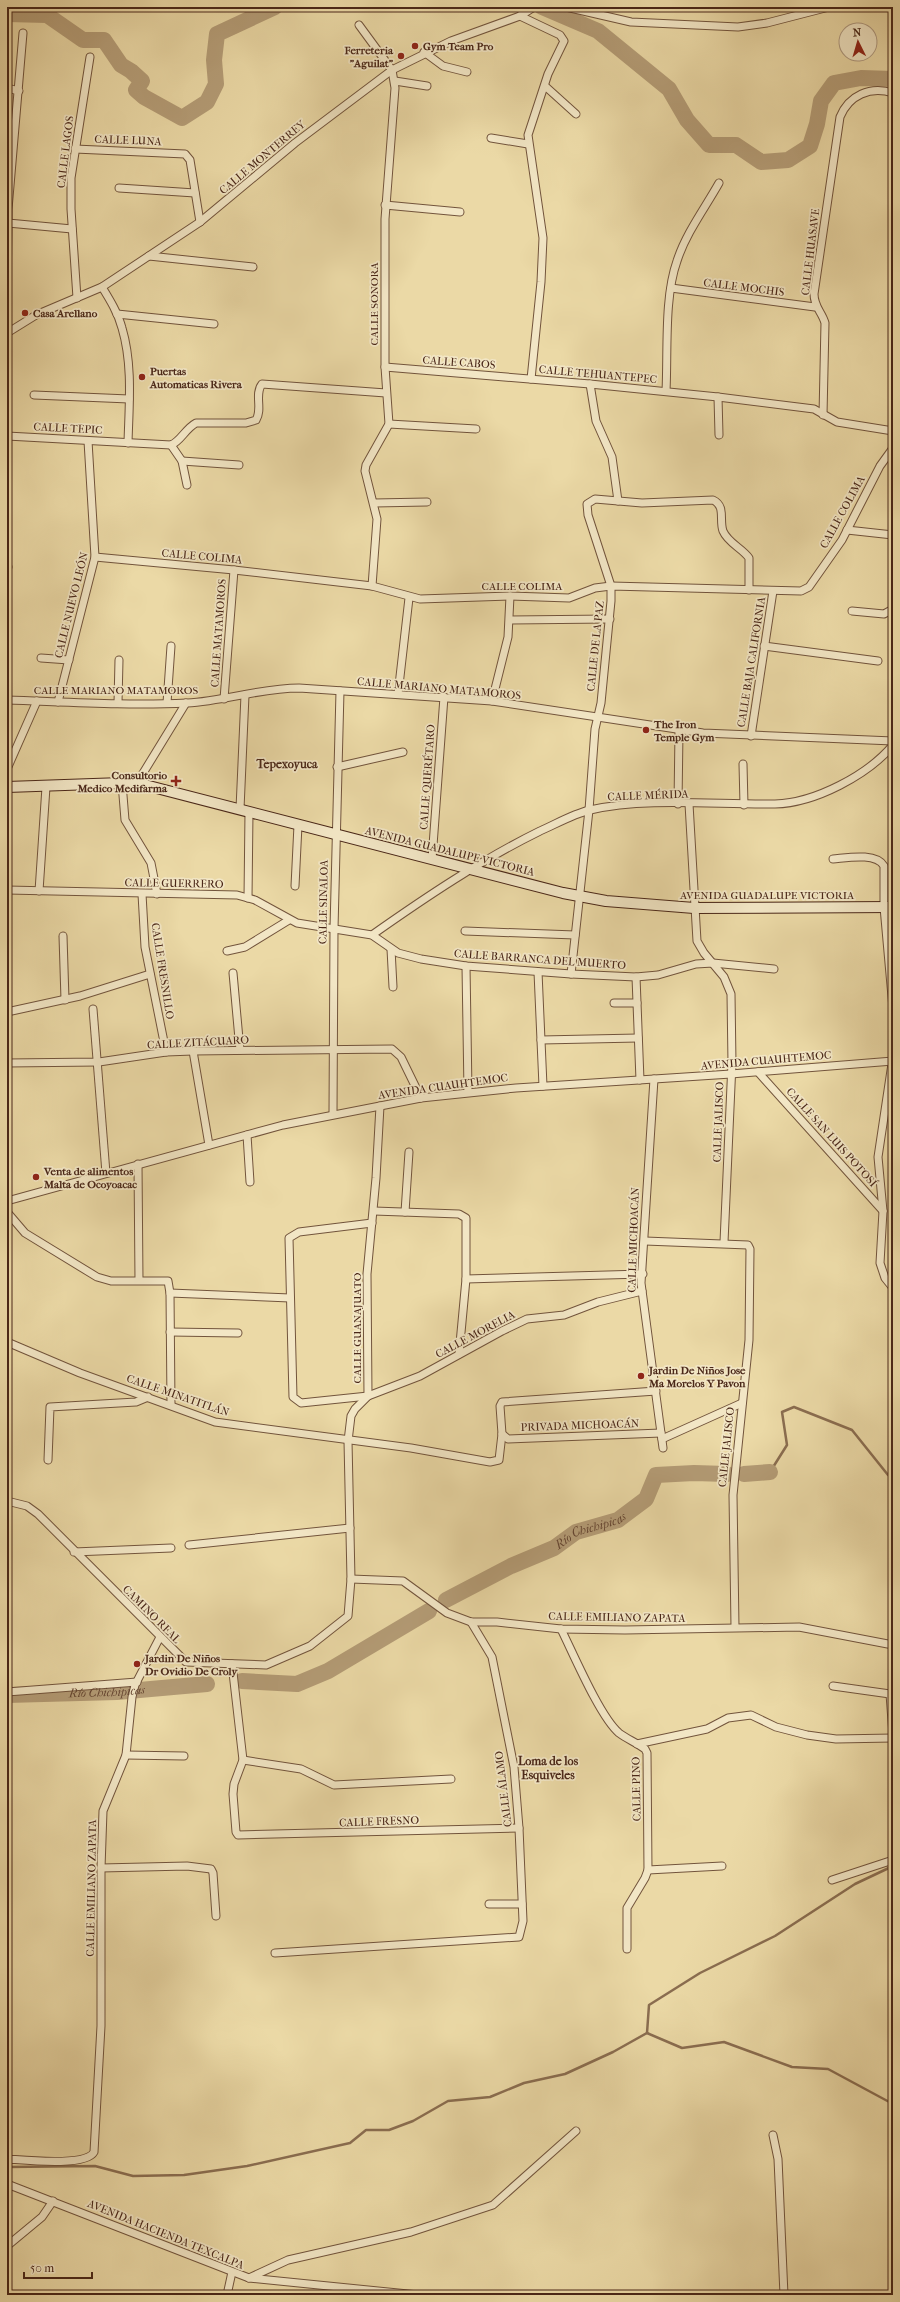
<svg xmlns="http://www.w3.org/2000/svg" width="900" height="2302" font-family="'IM FELL French Canon',serif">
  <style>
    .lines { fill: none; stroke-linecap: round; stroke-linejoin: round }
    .stream { stroke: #8a6d50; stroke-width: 2.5 }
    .river { stroke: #b49c76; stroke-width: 16 }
    .street-casing { stroke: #72543c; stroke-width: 9 }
    .secondary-casing { stroke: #4a2718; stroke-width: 12 }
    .street { stroke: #f2e6c5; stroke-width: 7 }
    .secondary { stroke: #f2e6c5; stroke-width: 10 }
    .poi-dot { fill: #8f2418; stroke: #f2e6c5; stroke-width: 1.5 }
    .labels { text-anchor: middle; stroke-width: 3.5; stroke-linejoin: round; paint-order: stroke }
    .poi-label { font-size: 11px; font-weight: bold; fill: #4a2718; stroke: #f2e6c5; text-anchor: start }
    .street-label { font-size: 11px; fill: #4a2718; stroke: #f2e6c5 }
    .neighbourhood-label { font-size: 12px; font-weight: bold; fill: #4a2718; stroke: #f2e6c5 }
    .water-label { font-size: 12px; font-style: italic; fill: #644430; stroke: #f2e6c5 }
  </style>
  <rect width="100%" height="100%" fill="#ebd9a6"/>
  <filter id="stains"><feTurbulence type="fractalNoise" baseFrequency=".005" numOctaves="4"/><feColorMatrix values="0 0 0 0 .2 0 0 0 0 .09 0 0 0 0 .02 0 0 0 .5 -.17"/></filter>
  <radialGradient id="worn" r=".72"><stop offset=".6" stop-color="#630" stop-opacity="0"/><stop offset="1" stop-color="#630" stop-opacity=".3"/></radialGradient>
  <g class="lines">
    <g class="stream">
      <polyline points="770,1472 787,1445 782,1412 794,1407 852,1430 888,1475 893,1476"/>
      <polyline points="647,2033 649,2005 700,1973 775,1936 855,1884 893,1866"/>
      <polyline points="647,2033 682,2048 724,2042 792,2067 828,2069 893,2104"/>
      <polyline points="7,2167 95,2166 133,2176 184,2175 247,2166 350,2143 366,2130 389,2130 413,2121 448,2101 490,2097 524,2083 565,2074 613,2052 647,2033"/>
    </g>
    <g class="river">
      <polyline points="542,7 598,31 669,89 687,120 709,145 736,145 761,162 788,160 810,146 817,124 821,101 834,83 861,78 893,79"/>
      <polyline points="7,14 47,15 83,40 104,40 121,65 131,71 142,81 136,90 144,97 182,118 207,102 216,84 214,60 217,34 275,7"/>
      <polyline points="744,1474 770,1472"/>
      <path id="s1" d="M 446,1600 L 511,1566 L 554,1548 L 576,1532 L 618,1520 L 646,1499 L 656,1475 L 694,1473 L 727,1474"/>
      <polyline points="242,1681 297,1684 328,1671 429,1611"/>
      <path id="s2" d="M 7,1695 L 117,1692 L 207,1684"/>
    </g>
    <defs>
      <g id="street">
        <polyline points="566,7 631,22 738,27 767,23 829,7"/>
        <polyline points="520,16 560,35 564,41 548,74 528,135 543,238 541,282 531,379"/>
        <polyline points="359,25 392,70 395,88 385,219 385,367 389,424 366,465 365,471 377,519 372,586"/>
        <polyline points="424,52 443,66 467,72"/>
        <polyline points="395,81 427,86"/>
        <polyline points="545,86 576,114"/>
        <polyline points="7,88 19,91"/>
        <polyline points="491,138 528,144"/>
        <polyline points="75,149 185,154 190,160 200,222"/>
        <polyline points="119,188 195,193"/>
        <polyline points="385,205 460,212"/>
        <polyline points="8,223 72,229"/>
        <polyline points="149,256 253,267"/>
        <path d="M 102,287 C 110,300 118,313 122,328 C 133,365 129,405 128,443"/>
        <polyline points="671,288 815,307"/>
        <polyline points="77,298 71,209 71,178 90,57"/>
        <polyline points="7,310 8,209 23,33"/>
        <polyline points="117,314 214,324"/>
        <polyline points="7,333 36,315 102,287 200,222 295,143 392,70 451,41 520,16 534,7"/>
        <polyline points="385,367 590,384 718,397 814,409 837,422 893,431"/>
        <polyline points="590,384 596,421 612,457 618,501"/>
        <path d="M 666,391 C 668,352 664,297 677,261 C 686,233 705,208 719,183"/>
        <polyline points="34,395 129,399"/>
        <polyline points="718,397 719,435"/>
        <path d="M 823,415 L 825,323 C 822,312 814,307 814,294 L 840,117 C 849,95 870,86 893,93"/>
        <polyline points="389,424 476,429"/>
        <path d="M 7,436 L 171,445 C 181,441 185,429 196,423 L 246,423 L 256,420 C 263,409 254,394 262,384 L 386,393"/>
        <polyline points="171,445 182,461 187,485"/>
        <polyline points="182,461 239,465"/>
        <polyline points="374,503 427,502"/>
        <polyline points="847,530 893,535"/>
        <polyline points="95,557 234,570 372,586 420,599 510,596 569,598 595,588 611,586 801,591 809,587 842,540 880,466 893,448"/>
        <polyline points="7,567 8,567"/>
        <polyline points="852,611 884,614 893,609"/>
        <polyline points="510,620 610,619"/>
        <polyline points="764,646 878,661"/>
        <polyline points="41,658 69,660"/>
        <polyline points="398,694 409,598"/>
        <polyline points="224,699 234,570"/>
        <path d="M 7,700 C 67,702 128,706 187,703 C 225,701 261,688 299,688 L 492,701 L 703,733 L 893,741"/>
        <polyline points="492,701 508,637 510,596"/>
        <polyline points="58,702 95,557 88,441"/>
        <polyline points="118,703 119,660"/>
        <polyline points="167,703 171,646"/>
        <polyline points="751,736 773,591"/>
        <polyline points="743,764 744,805"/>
        <polyline points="337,767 403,752"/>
        <polyline points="7,769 37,701"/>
        <polyline points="122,783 125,820 151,863 157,894"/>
        <polyline points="137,783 186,703"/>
        <polyline points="678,804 679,731"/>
        <polyline points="689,804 697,941 704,953 724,977 731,994 732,1063 724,1242"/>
        <polyline points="240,809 245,695"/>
        <polyline points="432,859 444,697"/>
        <path d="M 833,859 C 846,858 876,852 884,866 L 884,907 L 893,1008"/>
        <polyline points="295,886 298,825"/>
        <polyline points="7,890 237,895 255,900 297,923 372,935 398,953 421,959 466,966 571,974 636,977 658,975 696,964 713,963 774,969"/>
        <polyline points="39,891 46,787"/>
        <polyline points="142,894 145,947 166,1052"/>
        <polyline points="248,898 249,812"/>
        <polyline points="465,931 575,935"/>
        <path d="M 372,935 C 426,897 481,860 540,831 C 556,824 573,814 590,810 C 647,797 717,805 775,804 C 815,803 868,775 893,745"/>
        <polyline points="63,936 65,1000"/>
        <polyline points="391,949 393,987"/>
        <polyline points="227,951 245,947 289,920"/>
        <polyline points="466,966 468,1092"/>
        <polyline points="538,972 543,1086"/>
        <polyline points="233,973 240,1050"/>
        <path d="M 571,974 L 589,810 L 595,729 L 601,703 L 611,601 L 611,586 L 588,515 L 587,504 L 595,499 L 642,503 L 713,500 C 726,506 719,520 723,531 C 728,543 742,548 749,558 L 749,590"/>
        <polyline points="636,977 640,1080"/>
        <polyline points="614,1003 637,1003"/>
        <polyline points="93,1009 106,1173"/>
        <polyline points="7,1012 80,996 150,974"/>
        <polyline points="541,1040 638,1038"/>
        <polyline points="193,1051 209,1145"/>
        <polyline points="893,1057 878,1157 883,1211 880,1263 885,1278 893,1288"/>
        <polyline points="7,1063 99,1062 166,1052 193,1051 392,1049 401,1057 421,1098"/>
        <polyline points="758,1072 883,1211"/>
        <polyline points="654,1079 641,1283 663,1448"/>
        <polyline points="333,1114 334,929 340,691"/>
        <polyline points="247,1135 250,1182"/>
        <polyline points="138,1164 139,1280"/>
        <polyline points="7,1201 283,1125 421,1098 516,1088 731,1074 893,1061"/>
        <polyline points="374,1211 459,1214 466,1218 466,1279 459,1354"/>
        <polyline points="7,1212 25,1233 97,1277 111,1281 168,1281 170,1293 171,1405"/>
        <polyline points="405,1212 409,1152"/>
        <polyline points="372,1223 299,1232 289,1238 293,1397 301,1403 368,1396 420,1376 502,1331 527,1319 564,1315 598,1302 642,1291"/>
        <polyline points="645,1241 748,1245 750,1249 749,1340 733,1495 735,1627"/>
        <polyline points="466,1279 643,1274"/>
        <polyline points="170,1293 290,1298"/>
        <polyline points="170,1332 238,1333"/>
        <polyline points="7,1342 80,1373 215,1422 411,1448 490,1462 499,1460 502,1434 500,1406 502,1402 656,1391"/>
        <polyline points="502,1434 508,1439 661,1433"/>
        <polyline points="662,1439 742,1403"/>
        <polyline points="48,1460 50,1407 136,1402 148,1397"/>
        <polyline points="7,1501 27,1506 38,1514 186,1662 266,1665 310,1646 348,1616 351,1579 348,1441 351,1416 355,1409 368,1396 367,1274 376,1178 380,1106"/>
        <polyline points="189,1545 350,1528"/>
        <polyline points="74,1552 171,1548"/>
        <polyline points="351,1579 403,1581 447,1613 471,1622 497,1622 561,1629 625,1630 799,1627 893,1645"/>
        <path d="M 561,1629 C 573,1653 600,1717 619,1733 C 627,1739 637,1743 645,1749 L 647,1753 L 648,1870 L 645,1878 L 627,1908 L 627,1949"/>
        <polyline points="232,1664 243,1760 234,1784 233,1794 236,1832 238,1835 519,1828"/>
        <polyline points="833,1686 890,1694 893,1735"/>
        <polyline points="7,1692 137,1682"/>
        <polyline points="637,1744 707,1729 728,1718 751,1715 776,1727 807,1735 836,1739 893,1738"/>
        <polyline points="126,1755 184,1756"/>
        <polyline points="243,1760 301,1769 334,1785 451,1779"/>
        <polyline points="101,1868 187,1866 211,1869 213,1873 216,1916"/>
        <polyline points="648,1870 722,1866"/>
        <polyline points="832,1880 893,1860"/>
        <polyline points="489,1904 522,1904"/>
        <polyline points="275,1953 519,1937 523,1921 519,1828 514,1767 492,1657 471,1622"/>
        <polyline points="773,2135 778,2159 784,2295"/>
        <path d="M 7,2159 C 24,2160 86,2167 94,2152 L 101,2026 L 101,1868 L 103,1811 L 126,1755 L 132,1697 L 135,1685 L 160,1637"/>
        <polyline points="7,2184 249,2278 418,2295"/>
        <polyline points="7,2246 42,2217 53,2201"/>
        <polyline points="249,2278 288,2260 411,2232 493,2205 576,2131"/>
        <polyline points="227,2295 232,2272"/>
      </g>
      <polyline id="secondary" points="7,787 122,783 145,785 563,893 606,901 694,908 893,907"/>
    </defs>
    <use href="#street" class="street-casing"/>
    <use href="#secondary" class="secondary-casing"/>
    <use href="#street" class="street"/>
    <use href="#secondary" class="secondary"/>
  </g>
  <g class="poi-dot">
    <circle cx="415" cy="46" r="4"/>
    <circle cx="401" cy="56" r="4"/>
    <circle cx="25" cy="313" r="4"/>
    <circle cx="142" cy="377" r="4"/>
    <circle cx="646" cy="730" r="4"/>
    <path d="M174 775h4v4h4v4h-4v4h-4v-4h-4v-4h4z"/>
    <circle cx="36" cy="1177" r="4"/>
    <circle cx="641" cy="1376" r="4"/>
    <circle cx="137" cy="1664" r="4"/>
  </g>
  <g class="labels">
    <g class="poi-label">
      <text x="423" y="50">Gym Team Pro</text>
      <text x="393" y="54" text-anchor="end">Ferreteria<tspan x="393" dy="13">"Aguilat"</tspan></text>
      <text x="33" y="317">Casa Arellano</text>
      <text x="150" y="375">Puertas<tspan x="150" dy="13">Automaticas Rivera</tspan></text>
      <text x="654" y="728">The Iron<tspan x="654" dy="13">Temple Gym</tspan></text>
      <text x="167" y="779" text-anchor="end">Consultorio<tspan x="167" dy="13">Medico Medifarma</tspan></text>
      <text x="44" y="1175">Venta de alimentos<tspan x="44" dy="13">Malta de Ocoyoacac</tspan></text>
      <text x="649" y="1374">Jardin De Niños Jose<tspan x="649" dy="13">Ma Morelos Y Pavon</tspan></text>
      <text x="145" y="1662">Jardin De Niños<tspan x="145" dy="13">Dr Ovidio De Croly</tspan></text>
    </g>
    <g class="street-label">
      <text transform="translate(128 140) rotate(2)" y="4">CALLE LUNA</text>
      <text transform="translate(65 152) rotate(-83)" y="4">CALLE LAGOS</text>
      <text transform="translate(262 157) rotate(-40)" y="4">CALLE MONTERREY</text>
      <text transform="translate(810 252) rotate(-83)" y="4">CALLE HUASAVE</text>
      <text transform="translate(744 287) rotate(7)" y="4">CALLE MOCHIS</text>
      <text transform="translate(374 304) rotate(-90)" y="4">CALLE SONORA</text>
      <text transform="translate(459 362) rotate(4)" y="4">CALLE CABOS</text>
      <text transform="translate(598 374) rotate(5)" y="4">CALLE TEHUANTEPEC</text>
      <text transform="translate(68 428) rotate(3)" y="4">CALLE TEPIC</text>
      <text transform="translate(842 512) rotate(-61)" y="4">CALLE COLIMA</text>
      <text transform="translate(202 556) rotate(5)" y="4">CALLE COLIMA</text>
      <text x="522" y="590">CALLE COLIMA</text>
      <text transform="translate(71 605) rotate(-76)" y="4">CALLE NUEVO LEÓN</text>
      <text transform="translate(218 633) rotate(-86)" y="4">CALLE MATAMOROS</text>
      <text transform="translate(595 646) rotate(-84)" y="4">CALLE DE LA PAZ</text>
      <text transform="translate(751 662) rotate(-81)" y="4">CALLE BAJA CALIFORNIA</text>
      <text transform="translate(439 688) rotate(5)" y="4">CALLE MARIANO MATAMOROS</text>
      <text x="116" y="694">CALLE MARIANO MATAMOROS</text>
      <text transform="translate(427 777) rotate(-86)" y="4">CALLE QUERÉTARO</text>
      <text transform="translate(648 795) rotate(-2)" y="4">CALLE MÉRIDA</text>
      <text transform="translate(450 851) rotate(14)" y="4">AVENIDA GUADALUPE VICTORIA</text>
      <text transform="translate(174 883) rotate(1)" y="4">CALLE GUERRERO</text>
      <text x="767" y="899">AVENIDA GUADALUPE VICTORIA</text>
      <text transform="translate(323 902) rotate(-89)" y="4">CALLE SINALOA</text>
      <text transform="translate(540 959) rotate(4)" y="4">CALLE BARRANCA DEL MUERTO</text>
      <text transform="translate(163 971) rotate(81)" y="4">CALLE FRESNILLO</text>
      <text transform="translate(198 1042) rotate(-3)" y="4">CALLE ZITÁCUARO</text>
      <text transform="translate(766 1060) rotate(-5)" y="4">AVENIDA CUAUHTEMOC</text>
      <text transform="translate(443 1086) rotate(-8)" y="4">AVENIDA CUAUHTEMOC</text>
      <text transform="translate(718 1122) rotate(-88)" y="4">CALLE JALISCO</text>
      <text transform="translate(832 1137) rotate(48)" y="4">CALLE SAN LUIS POTOSÍ</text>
      <text transform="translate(633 1240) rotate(-88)" y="4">CALLE MICHOACÁN</text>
      <text transform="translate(357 1328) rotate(-90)" y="4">CALLE GUANAJUATO</text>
      <text transform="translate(475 1334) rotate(-28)" y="4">CALLE MORELIA</text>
      <text transform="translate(178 1395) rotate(19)" y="4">CALLE MINATITLÁN</text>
      <text transform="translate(580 1425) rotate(-2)" y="4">PRIVADA MICHOACÁN</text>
      <text transform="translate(726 1447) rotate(-84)" y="4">CALLE JALISCO</text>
      <text transform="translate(152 1614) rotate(45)" y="4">CAMINO REAL</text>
      <text transform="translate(617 1617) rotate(1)" y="4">CALLE EMILIANO ZAPATA</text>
      <text transform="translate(503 1789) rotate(-97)" y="4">CALLE ÁLAMO</text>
      <text transform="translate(636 1789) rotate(-91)" y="4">CALLE PINO</text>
      <text transform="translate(379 1821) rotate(-2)" y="4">CALLE FRESNO</text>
      <text transform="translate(91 1888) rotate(-89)" y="4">CALLE EMILIANO ZAPATA</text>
      <text transform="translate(166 2234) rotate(22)" y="4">AVENIDA HACIENDA TEXCALPA</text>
    </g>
    <g class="neighbourhood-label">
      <text x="287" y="768">Tepexoyuca</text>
      <text x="548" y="1765">Loma de los<tspan x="548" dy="14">Esquiveles</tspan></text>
    </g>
    <g class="water-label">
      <text dy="4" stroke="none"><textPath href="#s1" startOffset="161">Río Chichipicas</textPath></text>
      <text dy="4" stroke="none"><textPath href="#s2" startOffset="100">Río Chichipicas</textPath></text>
    </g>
  </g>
  <rect width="900" height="2302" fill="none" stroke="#ebd9a6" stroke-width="24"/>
  <rect x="8" y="8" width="884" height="2286" fill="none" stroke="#4a2718" stroke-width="2"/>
  <rect x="12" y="12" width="876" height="2278" fill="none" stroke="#4a2718"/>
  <g transform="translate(858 42) rotate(355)"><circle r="19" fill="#f2e6c5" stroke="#af9a80"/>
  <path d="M0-3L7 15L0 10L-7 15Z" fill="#8f2418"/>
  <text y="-6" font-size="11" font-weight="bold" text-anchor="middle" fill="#4a2718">N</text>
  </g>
  <path d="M24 2272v6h68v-6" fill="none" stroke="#4a2718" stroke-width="2"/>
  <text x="30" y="2272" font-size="12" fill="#4a2718" stroke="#f2e6c5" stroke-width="3" paint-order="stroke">50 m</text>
  <rect width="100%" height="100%" filter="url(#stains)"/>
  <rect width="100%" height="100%" fill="url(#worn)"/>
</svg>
